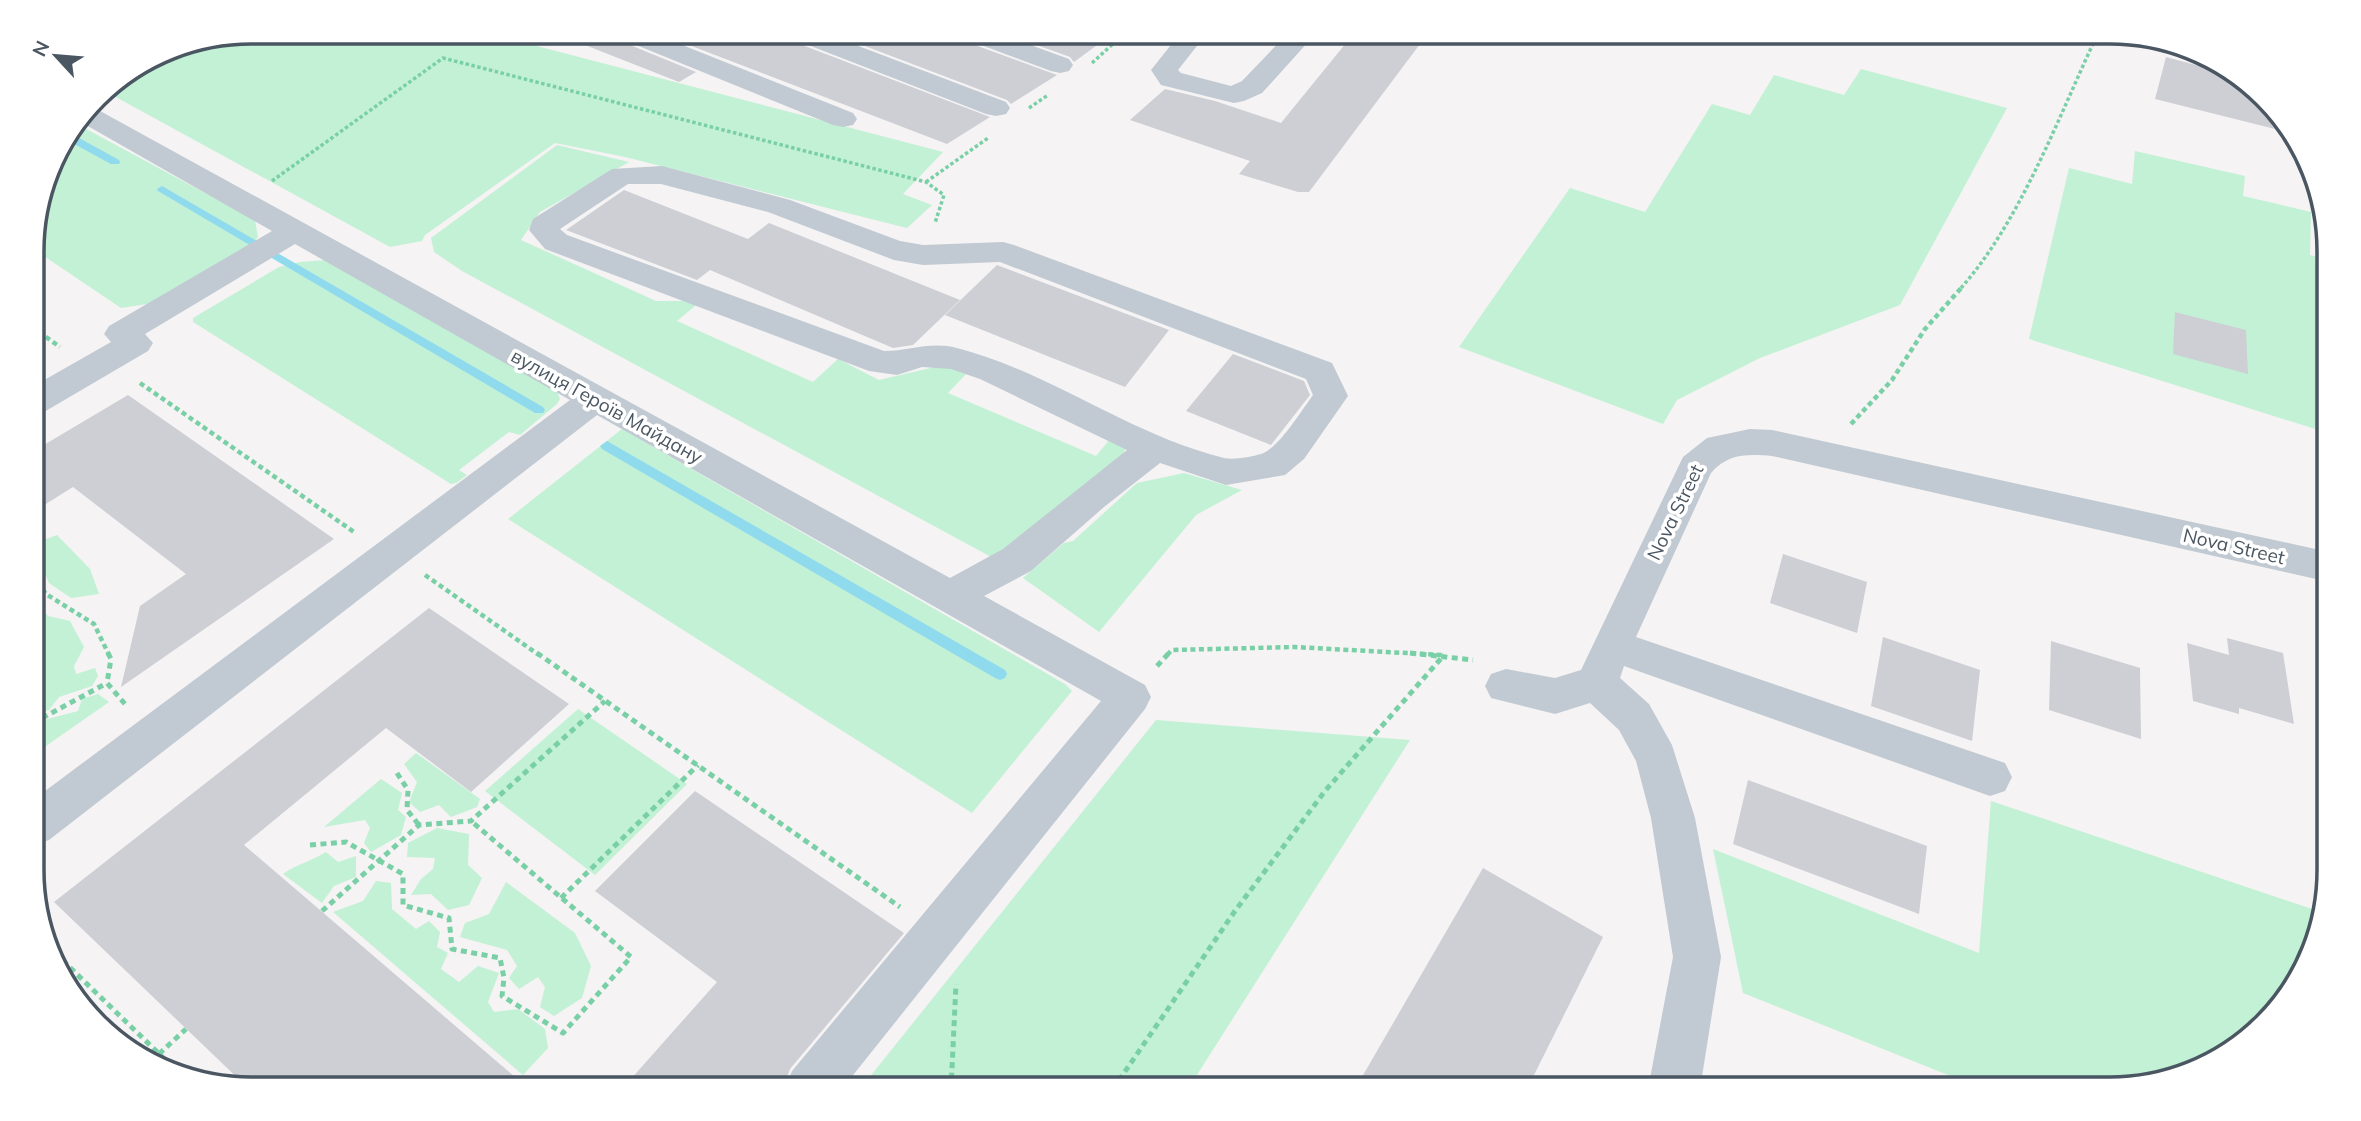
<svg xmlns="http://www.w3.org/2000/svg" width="2361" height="1121" font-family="Mulish,sans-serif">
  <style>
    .green { fill: #c3f1d5 }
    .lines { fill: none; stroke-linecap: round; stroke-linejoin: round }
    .stream { fill: #90daee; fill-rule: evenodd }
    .building { fill: #cdcfd5 }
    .path-far2 { stroke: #7ad0a6; stroke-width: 3.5; stroke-dasharray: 3.5 2.5; stroke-linecap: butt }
    .path-far1 { stroke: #7ad0a6; stroke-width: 4.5; stroke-dasharray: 5 3.5; stroke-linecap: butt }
    .path { stroke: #7ad0a6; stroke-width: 5; stroke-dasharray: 6 4.5; stroke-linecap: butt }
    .minor { fill: #c1cad2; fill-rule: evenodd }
    .labels { text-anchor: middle; stroke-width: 7; stroke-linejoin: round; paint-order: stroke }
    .street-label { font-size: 19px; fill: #4a5661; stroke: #fff }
    .rim { fill: none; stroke: #4a5661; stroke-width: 3.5 }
  </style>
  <rect width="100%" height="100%" fill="#f5f3f3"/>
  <g class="green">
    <polygon points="416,31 425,34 430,31 483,32 943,152 903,194 932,205 907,228 625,157 555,143 425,235 422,241 390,247 103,90 167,48 250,32"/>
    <polygon points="1861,69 2007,108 1900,305 1760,358 1677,400 1663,424 1459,347 1570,188 1645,212 1712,104 1750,115 1774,75 1844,95"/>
    <polygon points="77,124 255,220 258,237 252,245 160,302 121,308 32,248 32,236 54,153"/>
    <polygon points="557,145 629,162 540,212 521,240 656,301 701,301 677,321 813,382 838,359 879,380 939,366 968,372 948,393 1096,456 1115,433 1127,446 1118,463 995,559 462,271 434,252 431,238"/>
    <polygon points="2135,151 2245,176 2243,196 2311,212 2310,255 2328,260 2328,433 2029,339 2069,168 2132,184"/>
    <polygon points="326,260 556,389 560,399 557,404 520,435 509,432 459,470 467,475 456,483 451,484 193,322 193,318 279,267 300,262"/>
    <polygon points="622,429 1065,684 1072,691 972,813 508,519"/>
    <polygon points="1184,473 1242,490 1196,515 1099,632 1023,578 1064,543 1073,541 1137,483"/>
    <polygon points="57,535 90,569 99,594 71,598 49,583 41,564 33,566 33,544"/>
    <polygon points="33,596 48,616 70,621 84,647 74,666 76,674 95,668 98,676 92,686 59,697 49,710 33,714"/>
    <polygon points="98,694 109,702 33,755 33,749 39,742 33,736 33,727 44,720 78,711 82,699"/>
    <polygon points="578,709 687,784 595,875 485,791"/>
    <polygon points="1156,720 1410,740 1188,1089 860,1089"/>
    <polygon points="416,753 480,799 477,807 451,817 439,805 420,812 409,802 417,782 404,764"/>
    <polygon points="381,779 402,793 398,810 406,817 401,835 371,852 364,843 370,828 365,820 324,827"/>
    <polygon points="1991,801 2321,912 2313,955 2284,1004 2233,1052 2124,1089 1983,1089 1743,993 1713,849 1979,953"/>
    <polygon points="437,828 469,834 468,865 482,878 469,905 448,910 431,894 411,895 421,879 433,869 435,858 407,857 408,843"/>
    <path d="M 326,852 L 338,862 L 356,856 L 356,877 L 334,886 L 322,903 L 283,874 C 297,864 312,861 326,852 Z"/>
    <polygon points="376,881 391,883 392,909 416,929 429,921 440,932 437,947 448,953 441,969 459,982 478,966 499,973 488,1002 494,1012 518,1009 545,1029 548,1048 523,1075 333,912 363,901"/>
    <polygon points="506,882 575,933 591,966 582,998 554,1016 540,1007 545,987 538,977 519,989 509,978 517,966 507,950 460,937 465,923 489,914"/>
  </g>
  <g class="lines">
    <g class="stream">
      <polygon points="70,133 119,160 120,162 119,164 111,164 65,139"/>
      <polygon points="162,186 543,407 545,410 543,413 535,413 158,191 157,189"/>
      <polygon points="607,441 1005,670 1007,674 1005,678 1000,680 995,678 602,449 600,446"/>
    </g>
  </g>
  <g class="building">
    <polygon points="557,32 608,32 613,38 696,72 679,82 557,34"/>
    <polygon points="655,32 779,32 784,38 990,117 947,144"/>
    <polygon points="828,32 951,32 956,38 1057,75 1011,104 1007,100"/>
    <polygon points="1001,32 1115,32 1074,62 1070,57"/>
    <polygon points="1355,32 1429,32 1309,192 1298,192 1239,174 1250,161 1130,120 1165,89 1215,101 1281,123"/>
    <polygon points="2166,57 2226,73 2284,117 2291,133 2155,99"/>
    <polygon points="624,190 748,239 769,223 960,300 913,345 893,348 710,270 697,280 566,230"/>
    <polygon points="997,265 1169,330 1125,387 945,315"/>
    <polygon points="2175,312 2246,330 2248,374 2173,354"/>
    <polygon points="1233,354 1304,381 1310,395 1271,445 1186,411"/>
    <polygon points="128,395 334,539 121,687 140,606 186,574 73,487 33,512 32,452"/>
    <polygon points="1783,554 1867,582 1857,633 1770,603"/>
    <polygon points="429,608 569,704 471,792 386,728 244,845 529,1089 249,1089 54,902"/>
    <polygon points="1883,637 1980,670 1972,741 1871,706"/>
    <polygon points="2227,638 2283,653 2294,724 2239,708 2239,714 2193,701 2187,643 2229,655"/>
    <polygon points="2051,641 2140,668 2141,739 2049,710"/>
    <polygon points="1748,780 1927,846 1919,914 1733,844"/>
    <polygon points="695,791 904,933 790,1069 783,1089 622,1089 717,982 595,891"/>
    <polygon points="1483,868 1603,937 1527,1089 1355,1089"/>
  </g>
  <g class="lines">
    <g class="path-far2">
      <polyline points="1092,63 1127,31"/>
      <polyline points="1029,108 1048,95"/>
      <polyline points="272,181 443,58 926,182 944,195 935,223"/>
      <polyline points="926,182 988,138"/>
      <path d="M 1961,288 C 2022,219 2059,115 2099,31"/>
    </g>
    <g class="path-far1">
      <polyline points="32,327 60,347"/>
      <polyline points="140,383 354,532"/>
      <polyline points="1851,424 1892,380 1925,329 1962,287"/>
      <polyline points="33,575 46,594 94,624 109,655"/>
      <polyline points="425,575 539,655"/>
      <polyline points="1167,655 1172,650 1294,647 1443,655"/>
    </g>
    <g class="path">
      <polyline points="108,653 111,659 107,683 125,704"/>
      <polyline points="537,653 900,907"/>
      <polyline points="1410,653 1473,660"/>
      <polyline points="1157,666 1169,653"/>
      <polyline points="33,723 107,683"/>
      <polyline points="397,773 408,790 407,810 419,825"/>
      <polyline points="310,845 346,842 403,874 403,905 449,918 452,949 500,958 504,978 502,996 563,1033 631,957 471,821"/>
      <polyline points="561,898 698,765"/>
      <polyline points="322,911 419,825 471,821 605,701"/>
      <polyline points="55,953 182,1076"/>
      <polyline points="159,1054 186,1029"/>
      <polyline points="753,1089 763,1078"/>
      <polyline points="951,1089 956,984"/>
      <polyline points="1113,1089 1235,911 1325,791 1444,655"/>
    </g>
    <g class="minor">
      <polygon points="610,31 647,31 853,113 857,119 853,125 843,127 833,125 614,36"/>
      <polygon points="781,31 819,31 1006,102 1010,108 1006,114 996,116 986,114 785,36"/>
      <polygon points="953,31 992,31 1069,59 1073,65 1069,71 1060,73 1051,71 957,36"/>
      <polygon points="1182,31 1200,31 1204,37 1178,70 1181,73 1231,86 1242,81 1290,31 1318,31 1262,93 1244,101 1234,103 1161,85 1151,70"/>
      <path d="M 91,106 L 950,578 L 1003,549 L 1127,450 L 980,379 L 951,369 L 922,367 L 897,375 L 869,371 L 545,249 L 529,230 L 533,219 L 612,169 L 662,166 L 790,200 L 900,241 L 923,245 L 1003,242 L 1014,245 L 1332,363 L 1348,396 L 1304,459 L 1285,475 L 1226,485 L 1160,463 L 1104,507 L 1031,571 L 984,596 L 1145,685 L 1151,697 L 1145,709 L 842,1089 L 785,1089 L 792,1071 L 1101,701 L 597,415 L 49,840 L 33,846 L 33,800 L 570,400 L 295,244 L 145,334 L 153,343 L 148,351 L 44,412 L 32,415 L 32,387 L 111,342 L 104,334 L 109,326 L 272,231 L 79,121 ZM 628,184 L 661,184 L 768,212 L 894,260 L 923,265 L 1000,262 L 1306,379 L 1313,395 C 1301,411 1279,448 1261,454 C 1251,457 1233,460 1224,458 C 1130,435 1050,372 957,348 C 931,341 909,351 884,351 L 567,235 L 560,229 Z"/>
      <path d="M 1750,429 L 1772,430 L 2329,552 L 2329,582 L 1772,456 C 1748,454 1728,453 1711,473 L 1636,637 L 2005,763 L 2012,777 L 2005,791 L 1990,796 L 1624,666 L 1620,678 L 1649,704 L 1672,745 L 1695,818 L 1721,957 L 1700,1089 L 1648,1089 L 1673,957 L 1651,818 L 1636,761 L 1619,730 L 1590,703 L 1555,714 L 1491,698 L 1485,686 L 1491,674 L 1506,669 L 1555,678 L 1581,670 L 1683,457 L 1707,438 Z"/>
    </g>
  </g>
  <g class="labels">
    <g class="street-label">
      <text transform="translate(607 406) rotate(29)" y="7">вулиця Героїв Майдану</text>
      <text transform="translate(1675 512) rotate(-64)" y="7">Nova Street</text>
      <text transform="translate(2234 546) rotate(13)" y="7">Nova Street</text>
    </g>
  </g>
  <path d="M0 0H2361V1121H0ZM251 44H2110A207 207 0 0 1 2317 251V870A207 207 0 0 1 2110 1077H251A207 207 0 0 1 44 870V251A207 207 0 0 1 251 44Z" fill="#fff" fill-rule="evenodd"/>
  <path class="rim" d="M251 44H2110A207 207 0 0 1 2317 251V870A207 207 0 0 1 2110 1077H251A207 207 0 0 1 44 870V251A207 207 0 0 1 251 44Z"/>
  <g transform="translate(56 56) rotate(296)" stroke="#ffffff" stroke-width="5" paint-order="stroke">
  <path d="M0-5L12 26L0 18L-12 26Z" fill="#4a5661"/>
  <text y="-10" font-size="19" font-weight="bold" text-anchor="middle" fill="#4a5661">N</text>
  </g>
</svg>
